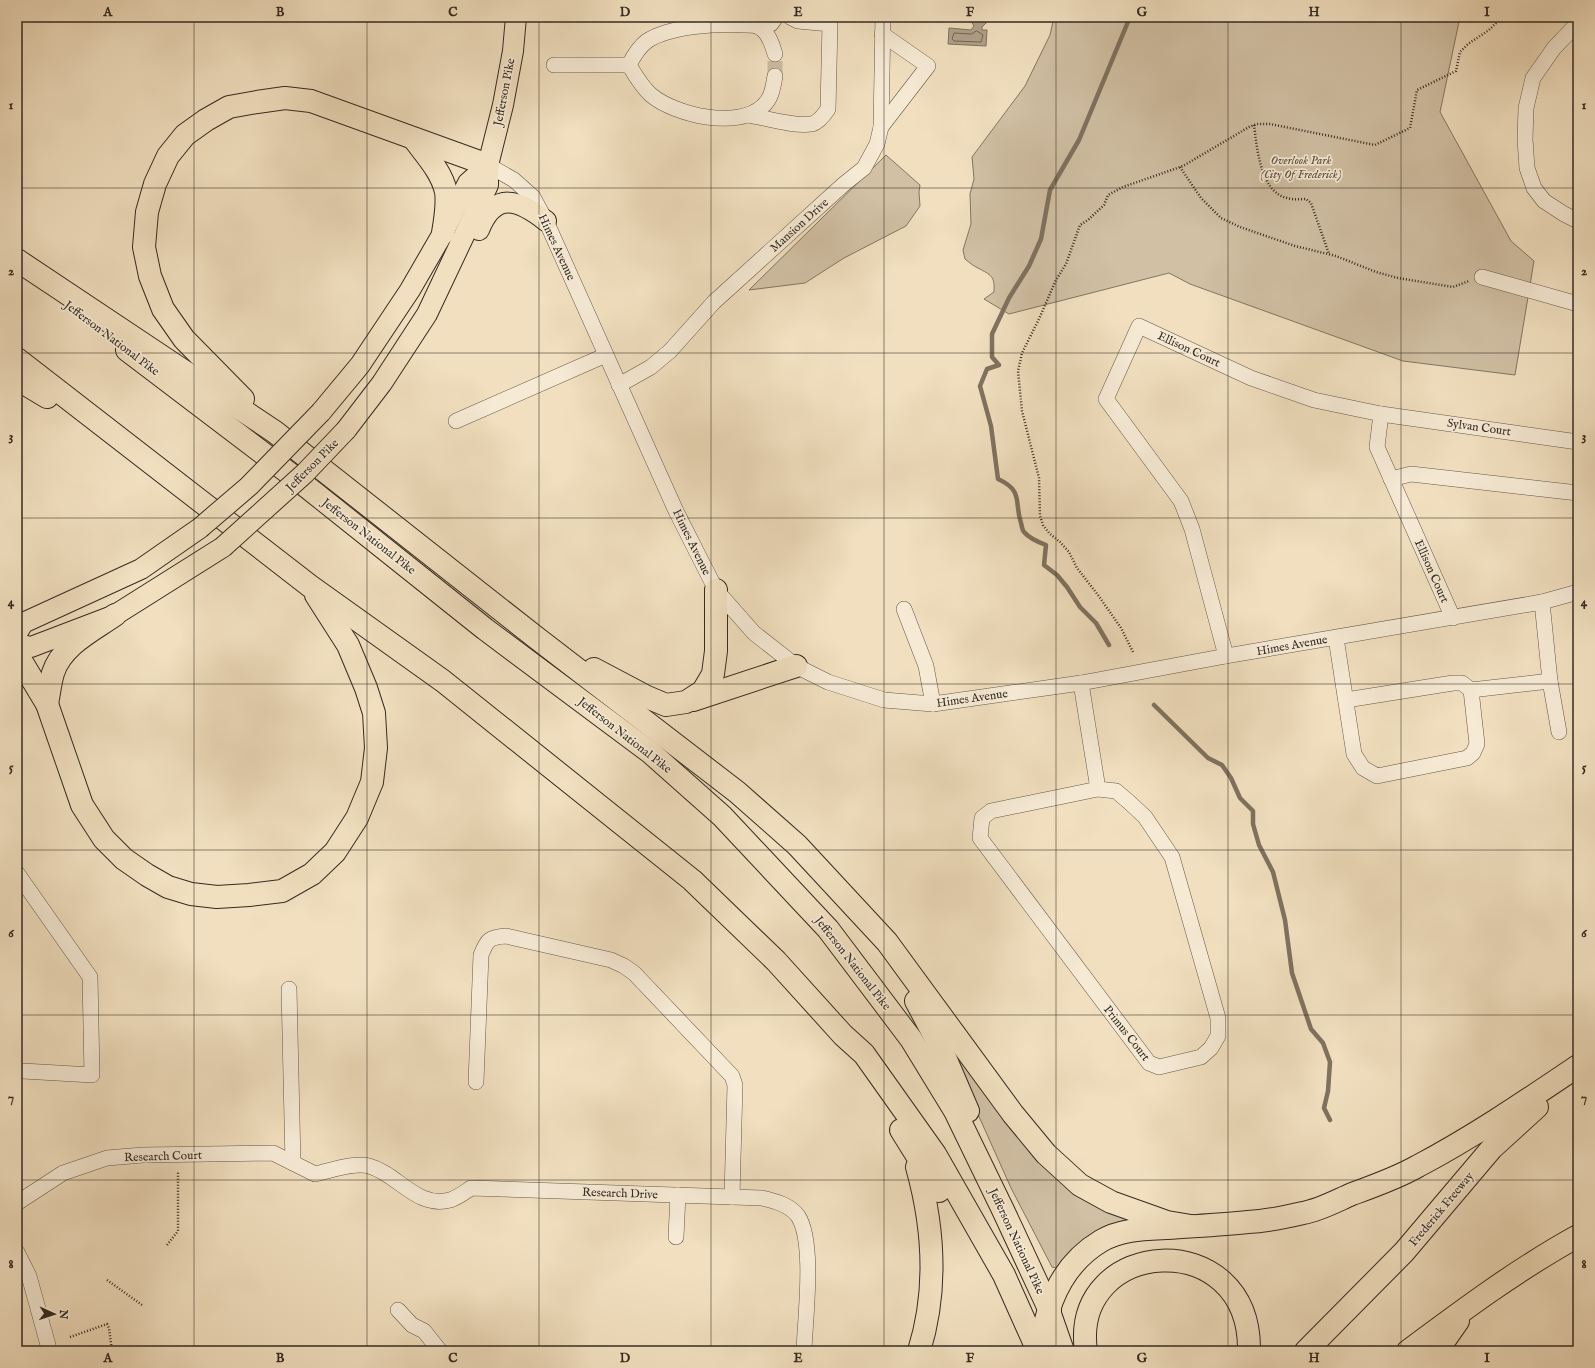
<svg xmlns="http://www.w3.org/2000/svg" width="1595" height="1368" font-family="'IM FELL English',serif">
  <style>
    .green { fill: #d1c0a4; stroke: #827663 }
    .water { fill: #b1a28a; stroke: #7f7260 }
    .lines { fill: none; stroke-linecap: round; stroke-linejoin: round }
    .shore { stroke: #726656; stroke-width: 1 }
    .stream { stroke: #7f7260; stroke-width: 4.5 }
    .minor-tunnel { stroke: #cbbba0; stroke-width: 15; stroke-dasharray: 15 8; stroke-linecap: butt }
    .minor-casing { stroke: #635849; stroke-width: 16 }
    .major-casing { stroke: #342b22; stroke-width: 22 }
    .highway-casing { stroke: #342b22; stroke-width: 24 }
    .path { stroke: #342b22; stroke-width: 2.5; stroke-dasharray: 1 2; stroke-linecap: butt }
    .minor { stroke: #f6ead5; stroke-width: 15 }
    .major { stroke: #f1dfbf; stroke-width: 20 }
    .highway { stroke: #f1dfbf; stroke-width: 22 }
    .major-bridge-casing { stroke: #342b22; stroke-width: 22; stroke-linecap: butt }
    .major-bridge { stroke: #f1dfbf; stroke-width: 20 }
    .grid { fill: none; stroke: #342b22; stroke-width: 1; stroke-opacity: 0.55 }
    .labels { text-anchor: middle; stroke-width: 3.5; stroke-linejoin: round; paint-order: stroke }
    .street-label { font-size: 12px; fill: #342b22; stroke: #f6ead5 }
    .park-label { font-size: 12px; font-style: italic; fill: #5b5042; stroke: #f6ead5 }
    .neatline { fill: none; stroke: #342b22; stroke-width: 1.5 }
    .grid-label { font-size: 13px; text-anchor: middle; font-weight: bold; fill: #342b22 }
  </style>
  <rect width="100%" height="100%" fill="#f1dfbf"/>
  <filter id="stains"><feTurbulence type="fractalNoise" baseFrequency=".005" numOctaves="4"/><feColorMatrix values="0 0 0 0 .2 0 0 0 0 .09 0 0 0 0 .02 0 0 0 .5 -.17"/></filter>
  <radialGradient id="worn" r=".72"><stop offset=".6" stop-color="#630" stop-opacity="0"/><stop offset="1" stop-color="#630" stop-opacity=".3"/></radialGradient>
  <g class="green">
    <path d="M 1054,17 L 1300,17 L 1308,19 L 1311,17 L 1460,17 L 1440,112 L 1511,241 L 1534,261 L 1515,375 L 1403,361 L 1190,284 L 1169,273 L 1009,314 L 984,299 L 994,292 C 995,276 991,275 978,268 C 973,266 969,262 965,259 L 963,250 L 971,224 L 970,194 L 974,179 L 972,157 L 1025,86 L 1050,35 Z"/>
    <polygon points="886,155 920,185 919,192 920,206 906,226 844,258 805,283 749,290"/>
    <path d="M 938,1018 L 981,1083 L 1132,1219 C 1096,1231 1081,1239 1056,1268 L 1052,1267 L 1011,1188 L 959,1072 Z"/>
  </g>
  <polygon class="water" points="972,17 987,17 987,22 982,27 982,30 987,30 986,46 948,44 949,28 971,30 974,26 971,21"/>
  <g class="lines">
    <polygon class="shore" points="977,31 983,35 981,42 954,41 952,39 954,33 971,34"/>
    <g class="stream">
      <path d="M 1109,645 L 1096,623 L 1080,607 L 1067,587 L 1057,575 L 1044,565 L 1046,545 C 1038,542 1029,538 1024,532 C 1022,530 1022,526 1021,523 C 1014,502 1024,491 998,479 L 991,426 L 980,386 L 987,369 L 999,365 L 992,357 L 992,334 L 1009,298 L 1029,266 L 1041,239 L 1050,190 L 1079,140 L 1130,17"/>
      <polyline points="1154,705 1208,758 1222,765 1231,778 1240,798 1253,811 1253,824 1259,845 1273,872 1285,920 1292,973 1311,1029 1323,1043 1330,1062 1328,1091 1324,1108 1330,1120"/>
    </g>
    <polyline class="minor-tunnel" points="775,76 775,54"/>
    <defs>
      <g id="minor">
        <polyline points="1578,23 1554,48 1533,78 1526,108 1525,139 1527,168 1534,188 1544,201 1564,214 1578,221"/>
        <polyline points="757,26 771,24 776,17"/>
        <polyline points="554,65 629,65"/>
        <path d="M 775,76 C 773,87 772,98 763,106 C 738,130 675,115 651,95 C 642,87 635,75 629,65 C 633,57 639,47 647,41 C 670,26 718,23 745,25 C 749,25 754,25 757,26 C 768,31 772,44 775,54"/>
        <path d="M 749,115 C 766,118 796,127 812,124 C 819,122 824,115 828,109 L 830,24 L 798,21 L 790,17"/>
        <polyline points="881,127 928,66 882,34"/>
        <polyline points="488,165 514,180 533,197 546,221 676,511 716,590 754,633 796,666 828,682 884,700 933,704 1081,683 1226,656 1542,602 1578,592"/>
        <polyline points="1482,277 1578,304"/>
        <polyline points="619,385 651,367 670,351 714,302 844,184 864,168 877,144 881,127 883,17"/>
        <polyline points="1381,414 1578,442"/>
        <polyline points="456,421 606,355"/>
        <polyline points="1391,479 1411,474 1578,493"/>
        <polyline points="1542,602 1550,681 1559,732"/>
        <polyline points="904,609 926,666 933,704"/>
        <polyline points="1336,638 1354,754 1363,768 1377,776 1467,758 1473,753 1477,744 1471,690 1550,681"/>
        <polyline points="1226,656 1192,529 1181,501 1106,399 1139,326 1251,378 1314,400 1381,414 1377,447 1453,618"/>
        <polyline points="1081,683 1098,789 1116,791 1129,802 1145,817 1172,857 1218,1018 1218,1036 1211,1048 1201,1057 1159,1067 1149,1063 980,838 982,818 991,811 1098,789"/>
        <polyline points="1346,700 1453,683 1462,683 1471,690"/>
        <polyline points="17,873 90,977 92,1075 23,1071"/>
        <polyline points="289,989 293,1163"/>
        <path d="M 476,1082 L 481,955 C 487,940 489,937 506,936 L 611,960 L 624,966 L 634,973 L 732,1076 L 735,1085 L 732,1197"/>
        <path d="M 17,1203 L 63,1173 L 107,1158 L 143,1155 L 273,1153 L 315,1174 C 330,1171 354,1162 369,1166 C 398,1174 417,1209 450,1200 C 457,1198 465,1192 471,1188 L 762,1198 C 775,1201 790,1205 798,1216 C 815,1242 805,1319 804,1351"/>
        <polyline points="676,1237 678,1195"/>
        <polyline points="17,1252 29,1276 48,1345 49,1351"/>
        <polyline points="398,1310 412,1325 424,1331 440,1351"/>
      </g>
      <g id="major">
        <path d="M 479,230 C 495,190 519,200 546,221"/>
        <polyline points="321,412 360,365 410,290 443,233 468,183 488,165"/>
        <polyline points="346,430 382,383 427,314 488,185 488,165 503,105 513,51 516,17"/>
        <polyline points="17,633 23,623 141,569 200,528"/>
        <polyline points="17,644 31,647 115,615 223,547"/>
        <polyline points="1050,1311 1064,1351"/>
      </g>
      <g id="highway">
        <path d="M 414,139 C 425,154 442,172 446,192 C 448,205 445,220 443,233"/>
        <polyline points="17,260 275,432 538,639 737,792 797,845 887,942 1013,1114 1046,1154 1080,1185 1111,1202 1167,1222 1191,1226"/>
        <polyline points="127,350 302,483 485,629 651,753 722,816 828,929 911,1039 955,1111 1003,1210 1050,1311"/>
        <polyline points="17,359 310,586 443,681 692,880 776,961 843,1035 864,1054 935,1154 1004,1275 1038,1351"/>
        <polyline points="17,379 47,397"/>
        <polyline points="243,399 184,339 163,309 150,276 144,247 147,212 155,184 168,156 185,135 206,120 229,107 257,102 285,98 311,101 488,165"/>
        <polyline points="17,654 47,704 82,805 104,839 124,859 147,875 168,887 191,894 217,897 249,895 282,891 312,874 335,852 357,818 372,782 376,748 374,713 366,688 348,645 316,595"/>
        <polyline points="594,669 647,697 666,705 686,702 703,691 713,674 716,651 716,590"/>
        <polyline points="693,700 796,666"/>
        <path d="M 47,704 C 49,694 50,683 53,673 C 62,645 92,631 115,615"/>
        <polyline points="916,1001 941,1048 968,1111"/>
        <polyline points="901,1130 939,1191"/>
        <path d="M 917,1167 C 934,1228 938,1290 919,1351"/>
        <path d="M 1041,1351 C 1045,1306 1061,1265 1101,1241 C 1121,1229 1145,1229 1167,1228 C 1194,1226 1221,1225 1248,1222 C 1266,1221 1286,1217 1303,1213 C 1320,1210 1336,1201 1352,1194 C 1374,1186 1397,1178 1418,1166 C 1473,1137 1526,1101 1578,1066"/>
        <path d="M 1086,1351 C 1070,1237 1251,1224 1249,1351"/>
        <polyline points="1306,1351 1404,1252 1492,1148 1537,1107"/>
        <path d="M 1408,1351 C 1463,1310 1518,1269 1578,1236"/>
        <polyline points="1437,1351 1458,1321"/>
      </g>
    </defs>
    <use href="#minor" class="minor-casing"/>
    <use href="#major" class="major-casing"/>
    <use href="#highway" class="highway-casing"/>
    <g class="path">
      <path d="M 1254,125 C 1257,147 1260,192 1287,198 C 1293,200 1300,199 1306,199 L 1311,203 L 1329,254"/>
      <polyline points="1180,167 1201,198 1221,218 1240,227 1295,246 1336,256 1376,272 1398,278 1453,287 1469,281"/>
      <polyline points="1133,652 1121,628 1098,595 1077,568 1069,552 1060,542 1049,533 1043,525 1040,516 1039,478 1022,411 1018,371 1022,353 1039,319 1056,280 1066,264 1080,225 1088,220 1104,205 1108,195 1123,187 1183,166 1249,127 1257,124 1270,124 1375,145 1410,128 1417,90 1456,71 1460,52 1468,44 1489,30 1502,17"/>
      <polyline points="167,1245 178,1231 178,1172"/>
      <polyline points="107,1280 142,1305"/>
      <polyline points="70,1337 76,1335 107,1324 109,1328 112,1351"/>
    </g>
    <use href="#minor" class="minor"/>
    <use href="#major" class="major"/>
    <use href="#highway" class="highway"/>
    <defs>
      <g id="major-bridge">
        <polyline points="200,528 249,486 321,412"/>
        <polyline points="223,547 305,473 346,430"/>
      </g>
    </defs>
    <use href="#major-bridge" class="major-bridge-casing"/>
    <use href="#major-bridge" class="major-bridge"/>
  </g>
  <path class="grid" d="M 194,17 L 194,1351M 367,17 L 367,1351M 539,17 L 539,1351M 711,17 L 711,1351M 884,17 L 884,1351M 1056,17 L 1056,1351M 1228,17 L 1228,1351M 1401,17 L 1401,1351M 17,188 L 1578,188M 17,353 L 1578,353M 17,518 L 1578,518M 17,684 L 1578,684M 17,850 L 1578,850M 17,1015 L 1578,1015M 17,1180 L 1578,1180"/>
  <g class="labels">
    <g class="street-label">
      <text transform="translate(504 92) rotate(-79)" y="4">Jefferson Pike</text>
      <text transform="translate(799 225) rotate(-42)" y="4">Mansion Drive</text>
      <text transform="translate(557 247) rotate(65)" y="4">Himes Avenue</text>
      <text transform="translate(112 338) rotate(37)" y="4">Jefferson National Pike</text>
      <text transform="translate(1189 349) rotate(25)" y="4">Ellison Court</text>
      <text transform="translate(1479 427) rotate(8)" y="4">Sylvan Court</text>
      <text transform="translate(312 465) rotate(-45)" y="4">Jefferson Pike</text>
      <text transform="translate(369 536) rotate(38)" y="4">Jefferson National Pike</text>
      <text transform="translate(692 542) rotate(64)" y="4">Himes Avenue</text>
      <text transform="translate(1432 571) rotate(66)" y="4">Ellison Court</text>
      <text transform="translate(1292 645) rotate(-10)" y="4">Himes Avenue</text>
      <text transform="translate(972 698) rotate(-8)" y="4">Himes Avenue</text>
      <text transform="translate(625 735) rotate(38)" y="4">Jefferson National Pike</text>
      <text transform="translate(853 963) rotate(52)" y="4">Jefferson National Pike</text>
      <text transform="translate(1127 1033) rotate(52)" y="4">Primus Court</text>
      <text transform="translate(163 1156) rotate(-2)" y="4">Research Court</text>
      <text transform="translate(620 1193) rotate(2)" y="4">Research Drive</text>
      <text transform="translate(1441 1209) rotate(-50)" y="4">Frederick Freeway</text>
      <text transform="translate(1017 1241) rotate(65)" y="4">Jefferson National Pike</text>
    </g>
    <g class="park-label">
      <text x="1301" y="164">Overlook Park<tspan x="1301" dy="14">(City Of Frederick)</tspan></text>
    </g>
  </g>
  <rect width="1595" height="1368" fill="none" stroke="#f1dfbf" stroke-width="44"/>
  <g transform="translate(54 1314) rotate(93)" stroke="#f6ead5" stroke-width="3" paint-order="stroke">
  <path d="M0-3L7 15L0 10L-7 15Z" fill="#342b22"/>
  <text y="-6" font-size="11" font-weight="bold" text-anchor="middle" fill="#342b22">N</text>
  </g>
  <rect x="22" y="22" width="1551" height="1324" class="neatline"/>
  <g class="grid-label">
    <text x="108" y="16">A</text>
    <text x="280" y="16">B</text>
    <text x="453" y="16">C</text>
    <text x="625" y="16">D</text>
    <text x="798" y="16">E</text>
    <text x="970" y="16">F</text>
    <text x="1142" y="16">G</text>
    <text x="1314" y="16">H</text>
    <text x="1487" y="16">I</text>
    <text x="11" y="109">1</text>
    <text x="1584" y="109">1</text>
    <text x="11" y="275">2</text>
    <text x="1584" y="275">2</text>
    <text x="11" y="440">3</text>
    <text x="1584" y="440">3</text>
    <text x="11" y="606">4</text>
    <text x="1584" y="606">4</text>
    <text x="11" y="771">5</text>
    <text x="1584" y="771">5</text>
    <text x="11" y="937">6</text>
    <text x="1584" y="937">6</text>
    <text x="11" y="1102">7</text>
    <text x="1584" y="1102">7</text>
    <text x="11" y="1268">8</text>
    <text x="1584" y="1268">8</text>
    <text x="108" y="1362">A</text>
    <text x="280" y="1362">B</text>
    <text x="453" y="1362">C</text>
    <text x="625" y="1362">D</text>
    <text x="798" y="1362">E</text>
    <text x="970" y="1362">F</text>
    <text x="1142" y="1362">G</text>
    <text x="1314" y="1362">H</text>
    <text x="1487" y="1362">I</text>
  </g>
  <rect width="100%" height="100%" filter="url(#stains)"/>
  <rect width="100%" height="100%" fill="url(#worn)"/>
</svg>
